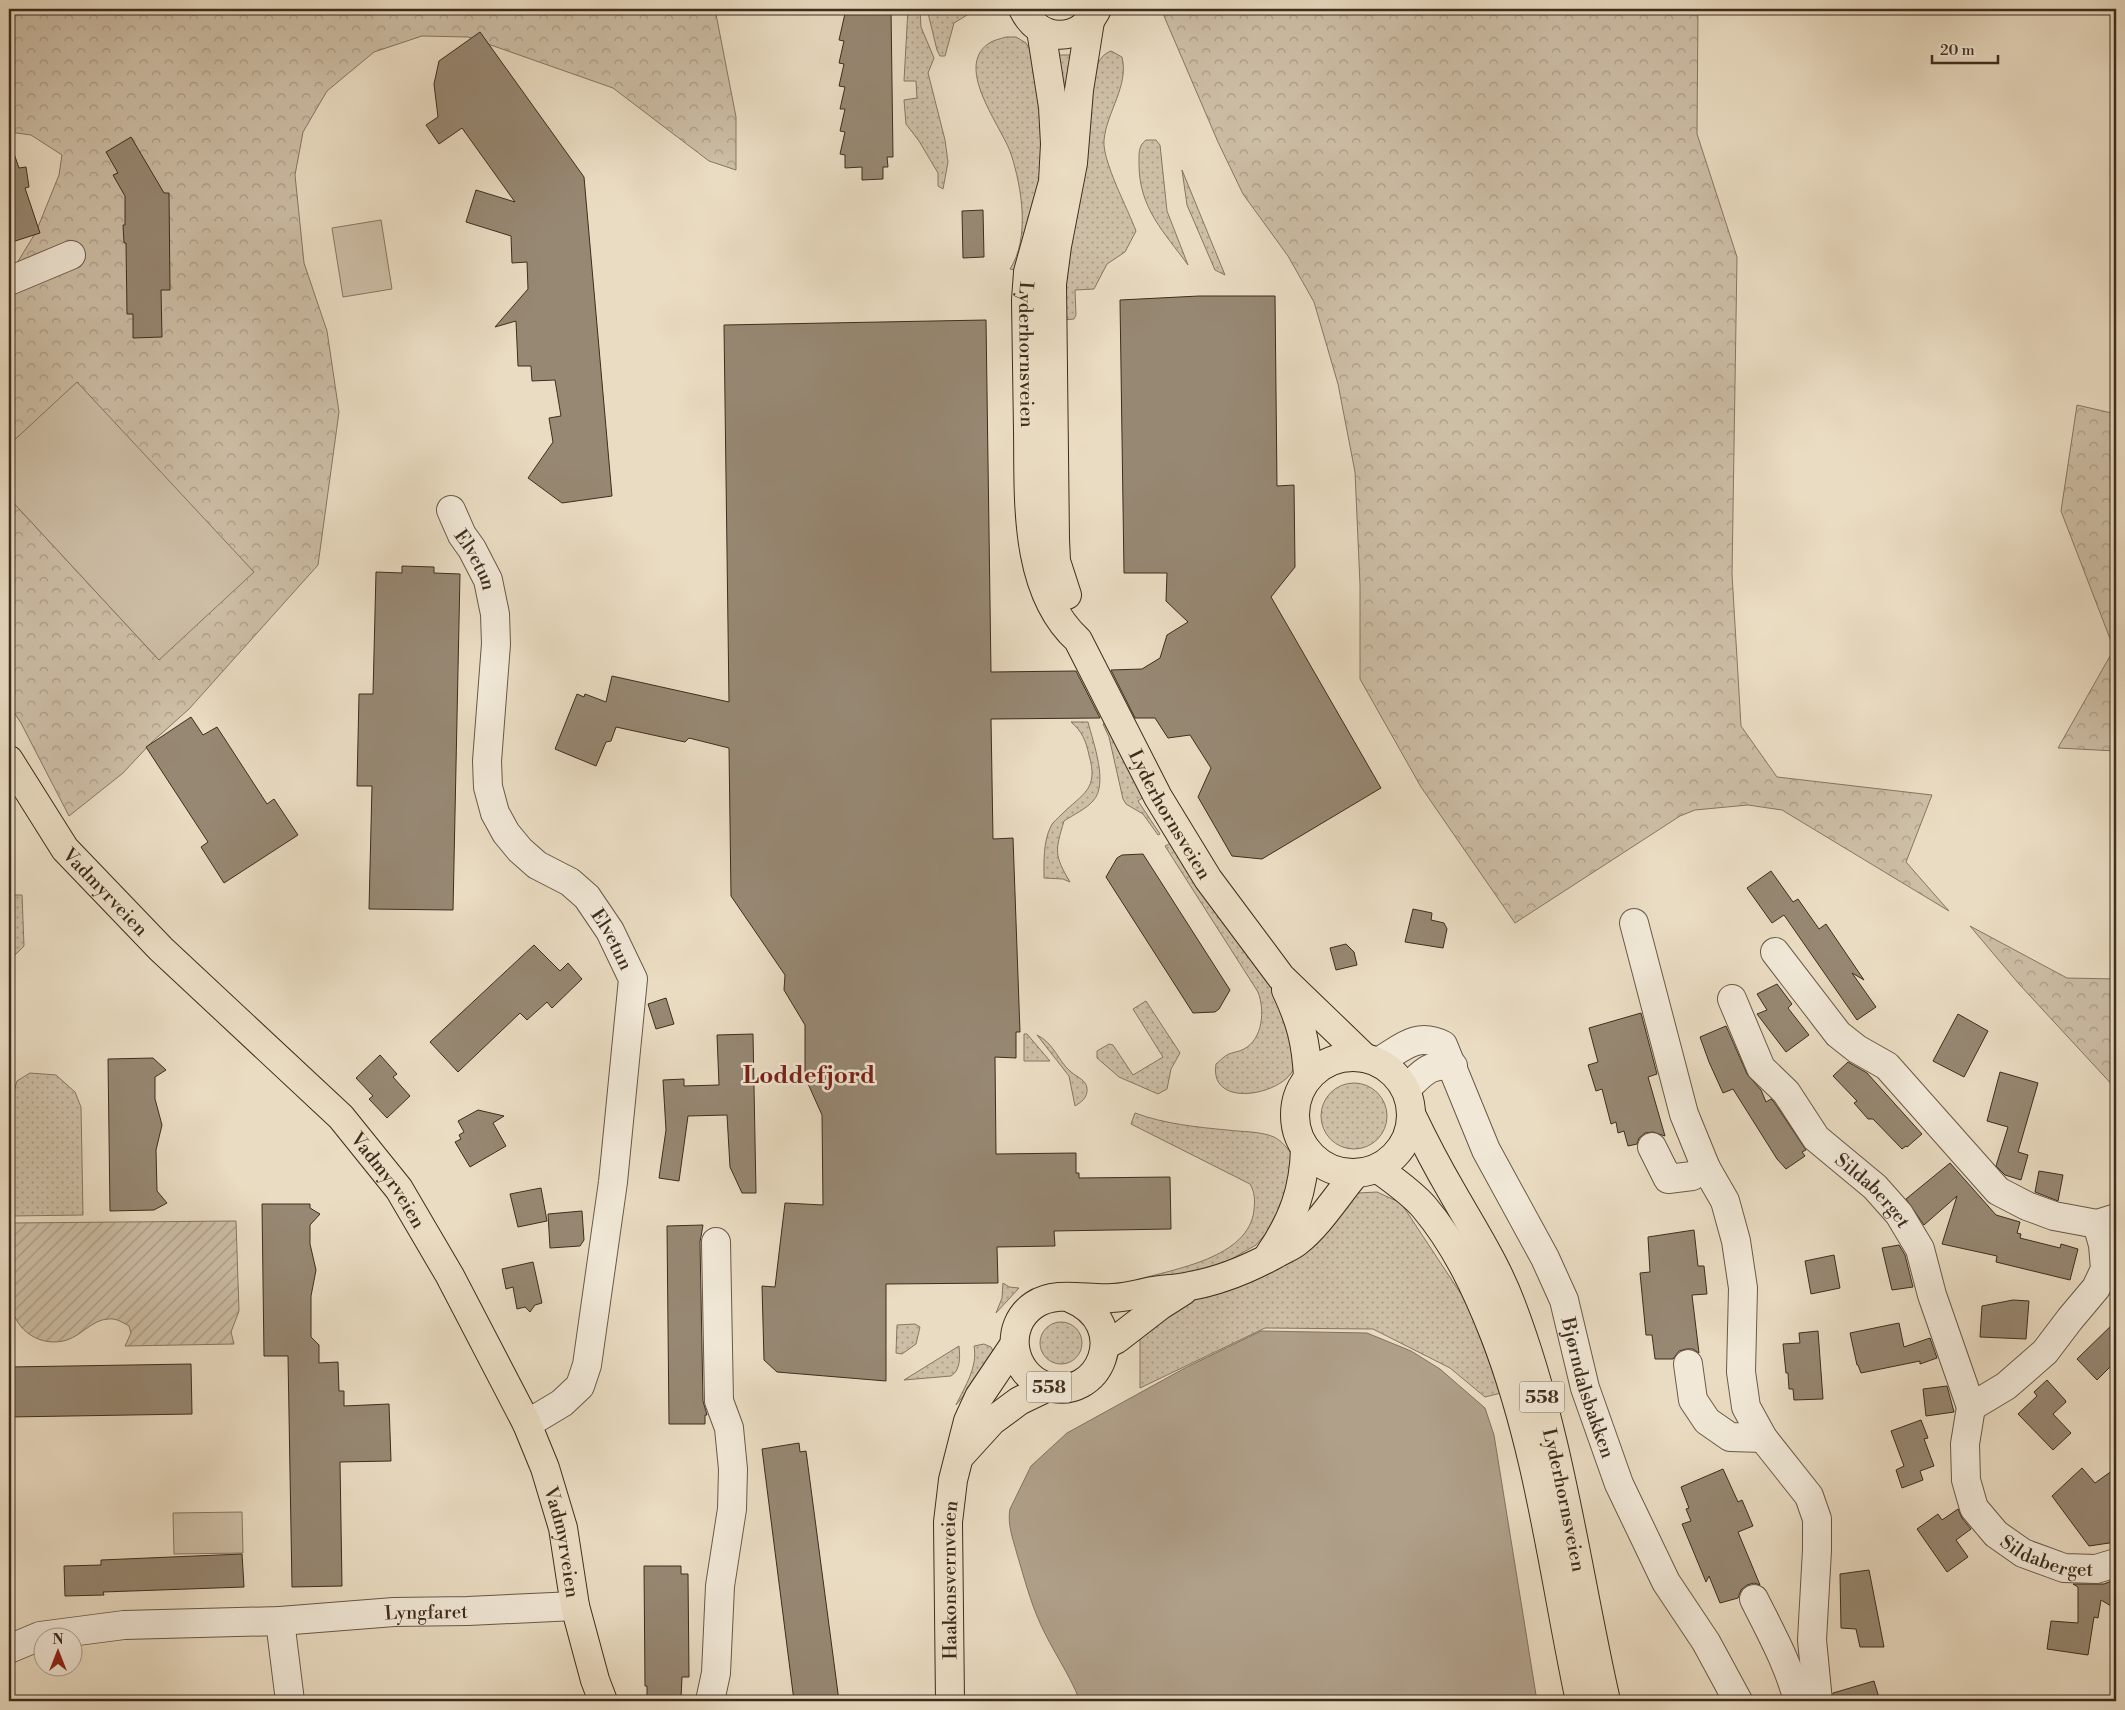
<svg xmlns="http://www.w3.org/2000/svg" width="2125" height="1710" font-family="'Libre Bodoni',serif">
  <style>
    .grass { fill: url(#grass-dots); stroke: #867662 }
    .forest { fill: url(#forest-crowns); stroke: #867662 }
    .garden { fill: url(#garden-furrows); stroke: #867662 }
    .pitch { fill: #cdbea6; stroke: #867662 }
    .water { fill: #b0a08a; stroke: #82725f }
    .building { fill: #978873; stroke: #3e2d1e }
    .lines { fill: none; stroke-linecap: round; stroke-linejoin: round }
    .minor-casing { stroke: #695947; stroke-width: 30 }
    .major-casing { stroke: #3e2d1e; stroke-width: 30 }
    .minor { stroke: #f1e8d7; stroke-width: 28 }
    .major { stroke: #eadcc2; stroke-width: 28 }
    .labels { text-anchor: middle; stroke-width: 5; stroke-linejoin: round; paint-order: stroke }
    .shield { fill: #f1e8d7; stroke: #746556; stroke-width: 1 }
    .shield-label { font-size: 18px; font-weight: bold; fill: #3e2d1e }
    .street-label { font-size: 19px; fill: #3e2d1e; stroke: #f1e8d7 }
    .district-label { font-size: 24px; font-weight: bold; fill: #7a1f14; stroke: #f1e8d7 }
  </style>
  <defs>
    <pattern id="grass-dots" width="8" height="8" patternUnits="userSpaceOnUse" patternTransform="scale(1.25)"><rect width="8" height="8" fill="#cdbea6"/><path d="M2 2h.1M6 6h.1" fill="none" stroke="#a89b87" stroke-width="1.8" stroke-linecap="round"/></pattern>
    <pattern id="forest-crowns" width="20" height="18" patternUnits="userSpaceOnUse" patternTransform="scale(1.25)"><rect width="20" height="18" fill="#cdbea6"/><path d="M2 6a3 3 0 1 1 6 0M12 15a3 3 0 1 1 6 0" fill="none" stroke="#a89b87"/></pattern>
    <pattern id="garden-furrows" width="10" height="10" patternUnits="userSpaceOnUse" patternTransform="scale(1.25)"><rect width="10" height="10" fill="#cdbea6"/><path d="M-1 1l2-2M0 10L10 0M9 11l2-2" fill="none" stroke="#a89b87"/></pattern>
  </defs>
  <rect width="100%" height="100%" fill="#eadcc2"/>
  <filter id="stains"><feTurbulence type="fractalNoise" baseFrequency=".004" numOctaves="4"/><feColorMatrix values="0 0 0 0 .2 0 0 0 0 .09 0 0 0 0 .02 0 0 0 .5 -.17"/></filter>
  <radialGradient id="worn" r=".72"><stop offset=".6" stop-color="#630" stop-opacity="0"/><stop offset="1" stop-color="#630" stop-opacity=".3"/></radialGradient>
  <g class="grass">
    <polygon points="908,9 920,9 921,27 934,58 928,73 945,140 948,162 943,189 938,186 938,173 919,141 906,124 904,100 917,98 916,81 904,81"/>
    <polygon points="927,9 977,9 954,23 945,56 940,56 937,50"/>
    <path d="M 1006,37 L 1016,37 L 1026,43 L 1033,55 L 1049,137 L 1024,272 L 1010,269 C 1030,238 1022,188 1011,154 C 1002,127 954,68 988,44 C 993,40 1000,39 1006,37 Z"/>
    <path d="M 1111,51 L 1122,57 C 1129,86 1107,111 1104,140 C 1102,161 1128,209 1136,231 L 1125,252 L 1107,264 L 1094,289 L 1075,290 L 1076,315 L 1074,319 L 1063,320 L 1060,286 L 1092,86 C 1096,71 1096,57 1111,51 Z"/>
    <polygon points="1054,55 1072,55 1069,88 1060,87"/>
    <path d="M 1146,140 L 1156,140 L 1160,145 L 1167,211 L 1188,265 C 1164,232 1139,208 1139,164 C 1139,154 1138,146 1146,140 Z"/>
    <polygon points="1182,170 1225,275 1215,270 1187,205"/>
    <path d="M 1071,722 L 1088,722 C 1093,742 1109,784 1093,801 C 1086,809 1073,815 1064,821 C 1055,851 1054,855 1070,882 L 1063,879 L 1044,878 C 1044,861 1043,842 1051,826 C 1053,822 1058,818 1061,815 C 1083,793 1099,790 1089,755 C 1086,741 1082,731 1071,722 Z"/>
    <polygon points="1108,722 1145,796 1138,801 1160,834 1158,835 1143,814 1126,804 1123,799 1109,737 1103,724"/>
    <path d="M 1173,842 C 1191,868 1209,894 1227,920 C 1252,957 1282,995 1292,1039 C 1294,1043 1296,1049 1296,1054 C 1296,1058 1294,1068 1292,1072 C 1277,1096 1209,1108 1216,1064 C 1220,1061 1224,1056 1229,1054 C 1233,1052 1239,1052 1244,1049 C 1263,1039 1265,1010 1258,992 L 1165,846 Z"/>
    <polygon points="9,895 22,895 24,946 15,955 9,956"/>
    <polygon points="1146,1001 1180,1053 1171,1069 1167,1089 1158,1094 1119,1077 1097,1058 1097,1051 1109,1044 1113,1045 1133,1075 1163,1057 1133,1009"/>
    <polygon points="1024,1034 1027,1034 1050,1061 1024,1061"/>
    <path d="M 1037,1035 C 1054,1043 1058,1061 1071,1072 C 1077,1077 1086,1080 1087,1088 C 1088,1098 1081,1102 1075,1106 L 1069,1076 Z"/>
    <polygon points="30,1073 56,1075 75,1092 81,1107 83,1215 11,1216 10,1106 17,1081"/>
    <circle cx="1354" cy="1116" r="33"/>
    <path d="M 1135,1113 C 1165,1124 1196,1127 1227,1130 C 1242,1132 1260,1131 1274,1137 C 1282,1141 1288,1149 1293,1156 L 1286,1210 L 1256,1245 L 1228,1261 L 1197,1272 L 1137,1283 L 1136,1280 C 1174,1269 1249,1258 1254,1210 C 1255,1200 1255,1193 1250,1184 L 1131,1124 Z"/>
    <polygon points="1377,1192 1401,1203 1467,1303 1501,1393 1485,1397 1450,1368 1373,1329 1265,1328 1140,1388 1140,1336 1169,1312 1341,1211 1358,1193"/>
    <polygon points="1003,1283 1009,1287 1019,1288 996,1313 1002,1298"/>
    <circle cx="1061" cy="1343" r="21"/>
    <polygon points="915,1324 920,1327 916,1344 902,1354 896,1353 897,1325"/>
    <path d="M 984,1344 L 991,1347 L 994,1353 L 993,1359 L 956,1405 C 965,1386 978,1367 974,1346 Z"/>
    <path d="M 959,1346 C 960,1356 961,1370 951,1376 L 904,1380 Z"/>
  </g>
  <g class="forest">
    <polygon points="9,9 715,9 736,117 736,170 709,161 613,88 468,37 422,36 374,52 327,91 303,132 295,175 304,263 327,331 339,412 318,565 189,709 152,742 123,773 69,816 21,723 9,705 9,498 159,660 78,382 9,445 9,276 36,232 59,175 62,155 31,135 9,132"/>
    <polygon points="1161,9 1698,9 1697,134 1737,257 1732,574 1741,726 1777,777 1932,795 1906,862 1949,911 1782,810 1748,805 1695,810 1680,816 1515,923 1421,787 1360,679 1360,585 1355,472 1338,384 1314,302 1288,256 1243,194 1218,142"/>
    <polygon points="2077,405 2116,414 2116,751 2058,748 2114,649 2061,511"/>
    <polygon points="1970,926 2067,978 2116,979 2116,1089 2019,984"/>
  </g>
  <path class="garden" d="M 236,1221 L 239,1311 L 231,1332 L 234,1344 L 125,1346 L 131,1333 L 129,1326 C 122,1322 116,1318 108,1319 C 92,1320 82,1335 67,1340 C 41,1348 15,1331 11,1304 C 8,1279 11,1249 11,1223 Z"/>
  <g class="pitch">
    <polygon points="381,220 392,289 343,297 332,228"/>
    <polygon points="77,382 254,572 159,660 9,498 9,445"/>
    <polygon points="242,1512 243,1553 174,1554 173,1513"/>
  </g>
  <path class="water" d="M 1261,1331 L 1367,1333 L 1411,1351 L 1440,1369 L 1485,1408 L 1494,1435 L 1537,1701 L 1080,1701 C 1069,1673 1052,1650 1040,1623 C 1030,1601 1024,1577 1017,1554 C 1013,1539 1007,1524 1010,1509 L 1031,1466 L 1067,1433 L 1185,1368 Z"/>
  <g class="building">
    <polygon points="846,9 891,9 893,157 887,157 888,167 883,167 883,179 862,180 862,167 845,168 845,155 840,154 845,132 840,131 845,109 840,109 845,87 839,86 844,64 839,63 844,41 839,40"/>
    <polygon points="480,32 584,177 612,496 562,503 528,478 553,442 549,418 561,416 555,380 532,381 531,366 518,366 516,321 495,327 528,289 527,262 512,263 511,236 466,222 476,190 515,202 462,128 439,144 426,125 438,117 434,84 439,61"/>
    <polygon points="131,137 164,193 169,193 170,290 161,290 162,337 133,338 133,314 127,314 126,243 124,243 123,225 125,225 125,196 113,175 118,173 106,152"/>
    <polygon points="12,148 19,168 26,167 29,187 25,188 40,233 9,243 9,149"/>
    <polygon points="983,210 984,257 963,258 962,211"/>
    <polygon points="1199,296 1275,296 1277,486 1294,485 1295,567 1271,597 1381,788 1262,859 1232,856 1198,797 1211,768 1190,735 1168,738 1155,718 1135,718 1111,670 1142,669 1160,658 1167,635 1188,622 1166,601 1167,573 1124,573 1120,300"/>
    <polygon points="986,320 991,672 1076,671 1100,718 991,719 993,839 1013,838 1020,1032 1016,1032 1016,1058 995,1057 996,1154 1076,1153 1076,1173 1079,1173 1079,1178 1170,1177 1171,1229 1054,1231 1055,1246 997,1247 998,1283 886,1284 886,1381 777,1372 764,1360 762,1286 775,1287 785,1203 823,1205 822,1115 805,1077 805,1025 784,990 785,975 731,896 729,748 689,738 685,742 616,727 611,741 606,742 596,766 555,749 577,694 584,697 585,694 606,702 612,676 729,702 724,325"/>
    <polygon points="402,566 434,567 434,573 460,574 453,910 369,909 372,786 357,786 359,694 373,694 376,572 402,573"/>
    <polygon points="191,717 203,735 217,727 267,804 274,799 298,835 224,883 201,847 208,842 146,747"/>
    <polygon points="1143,854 1230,990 1219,1009 1215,1012 1193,1013 1106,877 1117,858 1122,855"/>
    <polygon points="1771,871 1793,902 1798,899 1819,929 1826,924 1864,980 1852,973 1876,1007 1857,1020 1784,915 1772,923 1747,888"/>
    <polygon points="1413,909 1432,913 1431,920 1444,923 1447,929 1443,948 1405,942"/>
    <polygon points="1346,944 1354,952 1357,965 1336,970 1330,948"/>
    <polygon points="534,945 560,971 568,963 582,979 552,1008 547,1002 527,1020 520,1013 458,1072 430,1042"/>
    <polygon points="1777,984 1792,1004 1788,1008 1809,1035 1786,1052 1757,1014 1767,1010 1757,994"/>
    <polygon points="666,998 674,1024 656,1029 648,1004"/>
    <polygon points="1641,1013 1657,1074 1648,1077 1665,1136 1653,1132 1645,1133 1639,1138 1637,1144 1628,1146 1624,1131 1618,1133 1616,1122 1611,1124 1602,1089 1596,1091 1588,1065 1598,1062 1589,1028"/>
    <polygon points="1958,1014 1988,1031 1964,1077 1933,1061"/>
    <polygon points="1726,1026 1747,1074 1761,1090 1766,1102 1771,1099 1774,1102 1806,1150 1802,1152 1805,1156 1786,1169 1777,1159 1733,1089 1723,1093 1709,1062 1700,1037"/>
    <polygon points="753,1034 756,1193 742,1193 730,1167 727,1115 688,1116 679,1181 659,1178 666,1130 663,1080 684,1079 684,1086 719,1085 717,1035"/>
    <polygon points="380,1055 397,1074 393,1077 410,1096 387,1118 369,1099 373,1096 356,1078"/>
    <polygon points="153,1058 166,1070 155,1077 155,1099 162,1125 156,1150 157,1191 167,1203 154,1210 110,1211 108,1059"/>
    <polygon points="1848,1062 1867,1073 1922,1134 1907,1147 1906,1146 1902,1149 1873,1119 1868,1119 1854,1103 1857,1101 1833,1076"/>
    <polygon points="2000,1072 2038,1083 2018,1152 2028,1155 2021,1180 2005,1175 1996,1166 2008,1127 1987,1121"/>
    <polygon points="478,1110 504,1116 493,1123 506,1146 470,1167 455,1142 461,1139 459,1135 464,1132 458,1121"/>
    <polygon points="1950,1163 1996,1215 2020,1222 2017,1233 2021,1234 2020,1238 2060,1248 2061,1244 2078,1249 2070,1280 1996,1262 1997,1256 1942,1244 1957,1196 1924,1225 1906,1199"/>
    <polygon points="2039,1171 2063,1175 2058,1201 2035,1192"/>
    <polygon points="541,1188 547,1221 518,1227 510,1194"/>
    <polygon points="262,1204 310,1204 310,1208 320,1214 310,1225 310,1244 316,1270 311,1296 311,1337 319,1345 319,1363 338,1362 339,1391 344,1391 344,1406 389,1404 391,1461 340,1462 342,1586 292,1587 288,1356 264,1356"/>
    <polygon points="582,1211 584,1240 580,1246 550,1248 548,1214"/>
    <polygon points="703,1225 700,1242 703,1401 707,1415 705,1415 705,1424 669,1424 667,1226"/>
    <polygon points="1694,1230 1698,1266 1704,1266 1707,1294 1692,1295 1699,1353 1693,1349 1686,1349 1679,1351 1673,1359 1655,1359 1652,1335 1646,1335 1640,1273 1650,1272 1648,1237"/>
    <polygon points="1899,1245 1905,1255 1913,1287 1892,1290 1882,1248"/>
    <polygon points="1834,1255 1840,1288 1811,1294 1805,1261"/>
    <polygon points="533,1262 542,1303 535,1305 530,1312 525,1307 517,1309 513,1287 506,1289 502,1269"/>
    <polygon points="2013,1300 2029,1301 2026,1339 1980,1337 1982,1306"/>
    <polygon points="2116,1321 2116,1361 2097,1380 2077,1359"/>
    <polygon points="1899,1323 1904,1347 1930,1338 1937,1358 1920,1364 1920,1361 1861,1373 1858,1365 1857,1365 1850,1333"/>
    <polygon points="1818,1331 1823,1399 1794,1400 1793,1389 1789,1389 1788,1373 1786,1373 1783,1344 1800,1343 1799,1333"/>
    <polygon points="191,1364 192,1414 9,1417 9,1367"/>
    <polygon points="2047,1380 2065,1400 2066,1402 2053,1414 2071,1433 2053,1450 2018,1414 2037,1396 2034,1392"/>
    <polygon points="1947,1386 1954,1412 1926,1416 1923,1389"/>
    <polygon points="1921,1420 1928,1438 1924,1439 1934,1466 1920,1471 1923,1480 1902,1488 1896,1470 1904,1466 1891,1431"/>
    <polygon points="799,1443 800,1452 806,1451 839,1701 794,1701 762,1449"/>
    <polygon points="2082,1468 2095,1483 2116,1468 2116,1542 2089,1546 2052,1496"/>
    <polygon points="1723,1469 1738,1502 1742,1500 1753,1526 1738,1532 1760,1585 1754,1583 1747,1585 1741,1590 1738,1598 1720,1603 1709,1576 1706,1582 1682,1524 1691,1521 1686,1509 1689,1508 1681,1487"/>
    <polygon points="1958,1509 1962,1518 1971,1529 1956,1540 1968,1557 1947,1572 1917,1529 1938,1514 1942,1520"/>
    <polygon points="242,1554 244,1587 103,1592 104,1595 65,1596 64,1566 101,1565 101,1560"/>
    <polygon points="644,1566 681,1566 681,1574 688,1574 689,1677 682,1677 681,1698 647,1698 647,1686 645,1686"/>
    <polygon points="1869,1570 1884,1647 1860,1647 1856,1629 1841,1628 1840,1574"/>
    <polygon points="2116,1579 2116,1609 2101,1600 2098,1618 2094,1617 2088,1655 2047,1649 2051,1621 2078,1623 2078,1587 2073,1584 2104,1584"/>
    <polygon points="1874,1681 1880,1701 1833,1701 1833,1693"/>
  </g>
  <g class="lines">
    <defs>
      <g id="minor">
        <polyline points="9,281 71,255"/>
        <path id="s1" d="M 451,510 L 462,535 L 472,549 L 488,580 L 495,614 L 496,644 L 487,761 L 488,787 L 495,813 L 506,833 L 520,850 L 537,865 L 570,882 L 587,897 L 610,931 L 633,979 L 613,1182 L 587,1365 L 580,1386 L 562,1403 L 527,1424"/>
        <polyline points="1634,923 1684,1114 1706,1168 1725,1201 1736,1241 1743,1288 1741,1372 1746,1407 1763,1438 1809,1496 1817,1519 1817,1550 1812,1640 1818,1701"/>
        <polyline points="1775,952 1838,1034 1857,1049 1887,1066 1998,1191 2027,1206 2054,1216 2097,1224 2116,1218"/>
        <path id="s2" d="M 1732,999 L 1761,1068 L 1786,1092 L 1816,1138 L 1875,1187 L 1899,1214 L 1920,1249 L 1932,1295 L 1971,1407 L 1965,1444 L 1966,1480 L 1974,1508 L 1996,1534 L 2023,1553 L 2064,1568 L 2096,1569 L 2116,1563"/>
        <path id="s3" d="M 1378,1062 C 1401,1049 1416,1031 1443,1045 L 1486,1150 L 1545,1258 L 1564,1300 L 1585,1388 L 1619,1484 L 1666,1582 L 1706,1642 L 1738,1701"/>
        <path d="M 1406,1089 C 1422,1074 1428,1063 1453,1066"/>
        <polyline points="1652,1147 1668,1179 1692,1176 1706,1168"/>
        <polyline points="1688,1364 1693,1400 1707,1421 1730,1437 1763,1438"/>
        <polyline points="1971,1407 2006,1386 2045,1352 2070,1319 2096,1288 2105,1269 2103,1245 2097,1224"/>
        <path d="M 1754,1599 C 1771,1633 1789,1665 1798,1701"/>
        <polyline points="280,1621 290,1701"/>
        <path id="s4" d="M 9,1649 L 40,1636 L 124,1625 L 280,1621 L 394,1612 L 468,1611 L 575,1606"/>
        <polyline points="710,1701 716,1673 720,1586 732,1509 733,1469 729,1428 719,1401 716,1242"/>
      </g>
      <g id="major">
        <path d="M 1023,9 C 1039,42 1078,44 1096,11"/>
        <path id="s5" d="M 1041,30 L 1053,107 L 1055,144 L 1053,182 L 1028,272 L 1026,300 C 1027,344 1027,387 1028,430 C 1029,498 1023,590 1078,640 L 1158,797 L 1208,879 L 1281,977 L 1365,1058"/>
        <polyline points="1067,595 1056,561 1055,539 1052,284 1057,246 1073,163 1079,90 1090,21"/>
        <path id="s6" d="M 9,760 L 65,849 L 161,949 L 341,1117 L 399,1189 L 450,1276 L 527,1424 L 545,1468 L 563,1528 L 575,1606 L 595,1680 L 603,1701"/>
        <path d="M 1286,990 C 1301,1022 1306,1042 1308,1077"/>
        <circle cx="1353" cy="1115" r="58"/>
        <path id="s7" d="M 1412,1116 C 1424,1141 1437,1166 1451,1190 C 1472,1227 1496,1264 1511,1304 C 1560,1432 1576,1568 1606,1701"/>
        <path d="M 1377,1168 C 1393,1180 1411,1192 1424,1207 C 1456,1245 1477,1290 1495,1336 C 1540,1453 1554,1579 1580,1701"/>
        <path d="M 1269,1255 C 1293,1220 1304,1190 1305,1148"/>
        <path d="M 1070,1298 C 1134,1324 1099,1404 1046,1386 C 1011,1374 1003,1326 1034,1305 C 1056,1290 1087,1300 1112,1298 C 1125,1298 1139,1294 1153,1291 C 1165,1289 1178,1289 1190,1286 C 1219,1281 1248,1269 1274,1255 C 1282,1250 1291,1247 1297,1242 C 1319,1225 1338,1194 1356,1173"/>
        <polyline points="1105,1345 1117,1339 1161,1305 1183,1291"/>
        <polyline points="962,1454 992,1421 1019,1401 1048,1387"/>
        <path id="s8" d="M 950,1701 L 948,1522 L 953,1480 L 968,1421 L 979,1397 L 1014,1345"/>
      </g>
    </defs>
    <use href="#minor" class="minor-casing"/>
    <use href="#major" class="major-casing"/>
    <use href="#minor" class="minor"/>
    <use href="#major" class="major"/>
  </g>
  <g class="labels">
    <g class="shield">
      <rect x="1026.5" y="1371.5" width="45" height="31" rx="4"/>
      <rect x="1519.5" y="1381.5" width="45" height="31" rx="4"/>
    </g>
    <g class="shield-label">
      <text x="1049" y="1393">558</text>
      <text x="1542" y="1403">558</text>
    </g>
    <g class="street-label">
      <text dy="7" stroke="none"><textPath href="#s5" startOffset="329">Lyderhornsveien</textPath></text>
      <text dy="7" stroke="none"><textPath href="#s1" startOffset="56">Elvetun</textPath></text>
      <text dy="7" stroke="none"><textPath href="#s5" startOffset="824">Lyderhornsveien</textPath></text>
      <text dy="7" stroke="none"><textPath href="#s6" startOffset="164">Vadmyrveien</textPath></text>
      <text dy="7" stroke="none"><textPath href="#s1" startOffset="491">Elvetun</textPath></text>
      <text dy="7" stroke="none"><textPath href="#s6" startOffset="569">Vadmyrveien</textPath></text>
      <text dy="7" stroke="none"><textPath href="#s2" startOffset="242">Sildaberget</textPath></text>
      <text dy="7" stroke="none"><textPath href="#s3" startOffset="445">Bjørndalsbakken</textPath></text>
      <text dy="7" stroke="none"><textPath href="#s7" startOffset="416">Lyderhornsveien</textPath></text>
      <text dy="7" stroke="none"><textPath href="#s6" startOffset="974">Vadmyrveien</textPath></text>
      <text dy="7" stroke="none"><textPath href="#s2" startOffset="678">Sildaberget</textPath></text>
      <text dy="7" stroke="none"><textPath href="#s8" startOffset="121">Haakonsvernveien</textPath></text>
      <text dy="7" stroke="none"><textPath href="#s4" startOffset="421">Lyngfaret</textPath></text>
    </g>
    <g class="district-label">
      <text x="809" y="1083">Loddefjord</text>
    </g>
  </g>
  <rect width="2125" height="1710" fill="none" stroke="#eadcc2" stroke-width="30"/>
  <rect x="10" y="10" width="2105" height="1690" fill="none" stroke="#3e2d1e" stroke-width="2.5"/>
  <rect x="15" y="15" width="2095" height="1680" fill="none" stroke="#3e2d1e"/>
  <g transform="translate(58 1652)"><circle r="24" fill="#f1e8d7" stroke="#a99d8d"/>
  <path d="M0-4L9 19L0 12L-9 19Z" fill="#8f2418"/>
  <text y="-8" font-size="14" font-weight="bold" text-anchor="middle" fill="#3e2d1e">N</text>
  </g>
  <path d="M1932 55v8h66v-8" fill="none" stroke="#3e2d1e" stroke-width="2.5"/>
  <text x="1940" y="55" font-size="15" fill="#3e2d1e" stroke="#f1e8d7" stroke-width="4" paint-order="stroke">20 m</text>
  <rect width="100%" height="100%" filter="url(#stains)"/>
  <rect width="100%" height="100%" fill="url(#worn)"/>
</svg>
